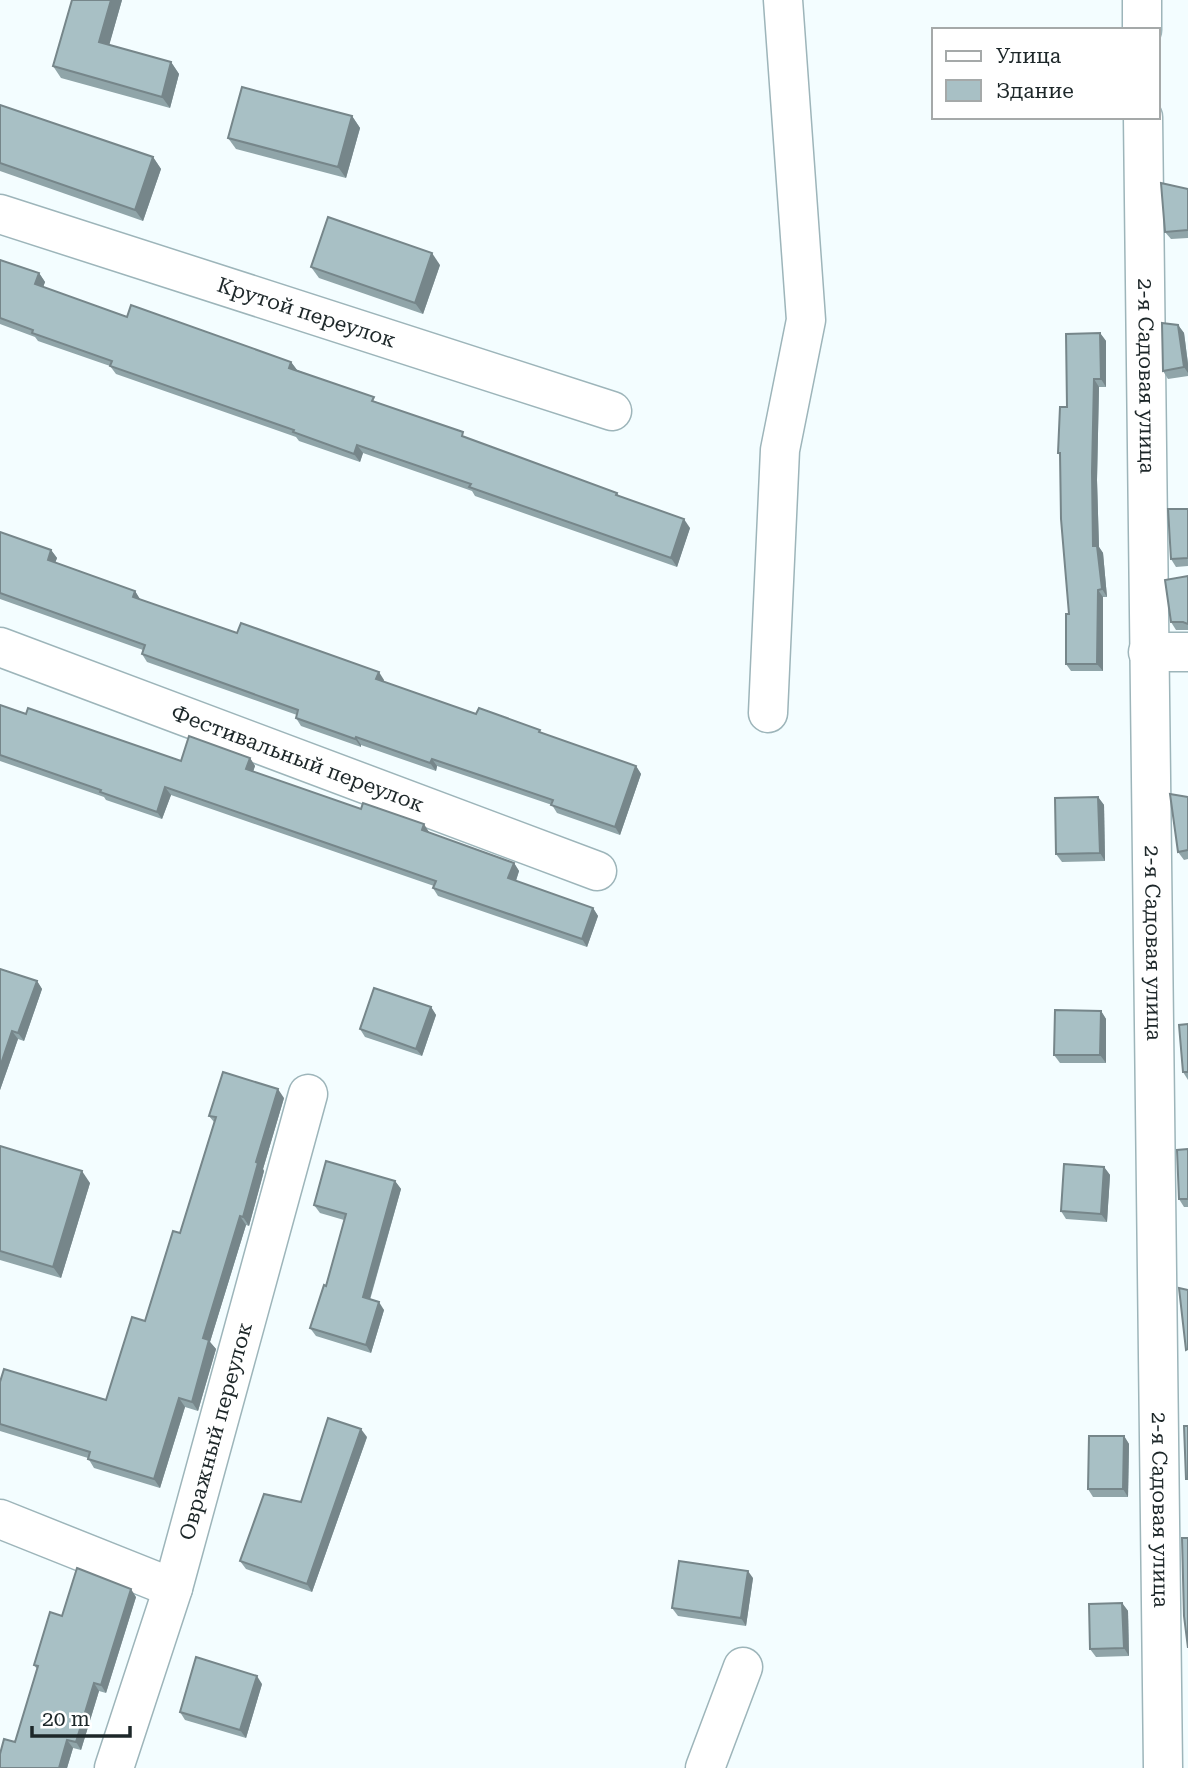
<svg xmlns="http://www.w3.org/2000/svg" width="1188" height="1768" font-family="'Roboto Serif',serif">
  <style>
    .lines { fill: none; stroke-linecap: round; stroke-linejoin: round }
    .minor-casing { stroke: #9db5ba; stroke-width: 41 }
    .minor { stroke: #fff; stroke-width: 38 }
    .wall { fill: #90a5a9 }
    .shaded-wall { fill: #76868a }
    .building { fill: #a8c0c5; stroke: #76868a; stroke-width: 2 }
    .labels { text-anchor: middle; stroke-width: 5; stroke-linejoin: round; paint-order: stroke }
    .street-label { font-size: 21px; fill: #1d2729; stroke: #fff }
  </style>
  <rect width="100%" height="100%" fill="#f3fdff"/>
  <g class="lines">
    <defs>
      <g id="minor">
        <polyline points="1142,0 1142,30"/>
        <path id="s1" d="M 1143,117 L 1163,1768"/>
        <path id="s2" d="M 0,214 L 612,411"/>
        <path id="s3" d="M 0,647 L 597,871"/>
        <polyline points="1148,652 1188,652"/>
        <polyline points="768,713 780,450 806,320 783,0"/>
        <polyline points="0,1519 173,1588"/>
        <path id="s4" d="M 114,1768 L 173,1588 L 308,1094"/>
        <polyline points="705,1768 743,1667"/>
      </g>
    </defs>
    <use href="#minor" class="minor-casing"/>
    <use href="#minor" class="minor"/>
  </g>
  <g class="wall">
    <polygon points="72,0 122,0 109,45 171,62 179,74 170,108 61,78 53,66"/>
    <polygon points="0,105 153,157 161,169 143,221 0,171"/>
    <polygon points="352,116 360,128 346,178 236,149 228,138"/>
    <polygon points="1188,189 1188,238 1171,239 1165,232"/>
    <polygon points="0,260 39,273 45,282 43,287 127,317 291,362 297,370 467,438 617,493 619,496 690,528 677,567 475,496 472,491 363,453 360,462 299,441 296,437 116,374 110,366 38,341 35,337 0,324"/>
    <polygon points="440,265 423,314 319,278 311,267"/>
    <polygon points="1178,325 1184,333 1188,364 1188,376 1168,379 1163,371"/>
    <polygon points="1100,333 1106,341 1106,387 1099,387 1097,480 1099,547 1103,553 1107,597 1103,597 1103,671 1071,671 1066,664 1069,614 1060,456 1058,453 1067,407"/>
    <polygon points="1188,509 1188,566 1176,567 1171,559"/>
    <polygon points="0,532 51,550 57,558 55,563 135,591 140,600 237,633 384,680 383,682 476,714 543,734 636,766 641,774 620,835 557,813 552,805 437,766 436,771 361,745 361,747 301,726 296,718 297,715 147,662 142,654 143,650 0,599"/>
    <polygon points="1188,576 1188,630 1176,630 1171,622"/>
    <polygon points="0,705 26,714 181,761 250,758 255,766 253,772 361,809 429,832 429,833 514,863 519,871 516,881 593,908 598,916 587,947 438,896 433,888 434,886 171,795 162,819 106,800 104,797 0,761"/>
    <polygon points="1098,797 1104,805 1105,861 1062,862 1056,854"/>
    <polygon points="1188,797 1188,859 1184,860 1178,852"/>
    <polygon points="0,969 37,981 42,989 24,1041 18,1039 0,1090"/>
    <polygon points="431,1007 436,1015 422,1056 365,1037 360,1029"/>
    <polygon points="1101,1011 1106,1019 1106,1063 1060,1063 1054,1055"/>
    <polygon points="1188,1024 1188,1080 1183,1072"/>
    <polygon points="284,1098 263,1169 264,1171 249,1226 246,1225 210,1342 216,1349 198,1411 185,1407 160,1488 94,1468 88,1458 0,1431 0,1382 106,1400 145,1321 180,1233 214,1122 209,1116"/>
    <polygon points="0,1146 90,1183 61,1278 0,1260"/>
    <polygon points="1188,1149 1188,1207 1184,1207 1179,1199"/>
    <polygon points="1104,1167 1110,1175 1107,1222 1066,1219 1061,1211"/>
    <polygon points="395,1181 401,1189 370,1300 384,1310 371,1353 316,1336 310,1328 326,1286 344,1220 320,1213 314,1205"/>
    <polygon points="1124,1436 1129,1444 1128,1497 1093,1497 1088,1489"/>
    <polygon points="367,1437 312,1592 246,1569 240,1561"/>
    <polygon points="753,1578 746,1626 678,1616 672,1608"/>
    <polygon points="136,1597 106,1693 99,1691 81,1750 73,1748 67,1768 0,1768 15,1742 37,1669 34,1665 62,1616"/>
    <polygon points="1122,1603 1128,1611 1129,1656 1096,1657 1090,1649"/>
    <polygon points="262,1684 246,1738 185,1720 180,1712"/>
  </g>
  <g class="shaded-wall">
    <polygon points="111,0 122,0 107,53 99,42"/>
    <polygon points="171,62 179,74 170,108 162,97"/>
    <polygon points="352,116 360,128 346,178 338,167"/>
    <polygon points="153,157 161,169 143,221 135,210"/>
    <polygon points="432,253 440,265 423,314 415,303"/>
    <polygon points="39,273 45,282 41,293 35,284"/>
    <polygon points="1178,325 1184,333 1188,364 1188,373 1184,367"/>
    <polygon points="1100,333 1106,341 1106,387 1101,379"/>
    <polygon points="291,362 297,370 289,368"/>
    <polygon points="1094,379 1099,387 1097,480 1099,547 1103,553 1107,597 1102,589 1093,546 1092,472"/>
    <polygon points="357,445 363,453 360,462 354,454"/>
    <polygon points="684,519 690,528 677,567 671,558"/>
    <polygon points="51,550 57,558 53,568 48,560"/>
    <polygon points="1098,590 1103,597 1103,671 1097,664"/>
    <polygon points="135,591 140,599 138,605 133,597"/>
    <polygon points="379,672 384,680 382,687 376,679"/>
    <polygon points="356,737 361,745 361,747 355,739"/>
    <polygon points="250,758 255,766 251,777 246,769"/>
    <polygon points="432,759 437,766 436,771 430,763"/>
    <polygon points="636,766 641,774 620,835 615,827"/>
    <polygon points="165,787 171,795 162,819 157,812"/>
    <polygon points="1098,797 1104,805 1105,861 1100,853"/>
    <polygon points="424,824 429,832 427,838 422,830"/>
    <polygon points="514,863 519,871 514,886 508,878"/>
    <polygon points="593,908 598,916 587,947 582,939"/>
    <polygon points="37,981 42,989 24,1041 18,1033"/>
    <polygon points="431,1007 436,1015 422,1056 416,1049"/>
    <polygon points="1101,1011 1106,1019 1106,1063 1100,1055"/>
    <polygon points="12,1031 18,1039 0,1090 0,1067"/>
    <polygon points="278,1089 284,1098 263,1169 264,1171 249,1226 243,1217 256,1162"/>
    <polygon points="1104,1167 1110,1175 1107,1222 1101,1214"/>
    <polygon points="82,1171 90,1183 61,1278 53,1267"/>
    <polygon points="395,1181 401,1189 368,1305 363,1297"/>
    <polygon points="240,1216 246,1225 210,1342 216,1349 198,1411 192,1402 203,1338"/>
    <polygon points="379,1302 384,1310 371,1353 366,1345"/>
    <polygon points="179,1398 185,1407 160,1488 154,1479"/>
    <polygon points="361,1429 367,1437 312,1592 307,1584"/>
    <polygon points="1124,1436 1129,1444 1128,1497 1123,1489"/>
    <polygon points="748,1571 753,1578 746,1626 741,1618"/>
    <polygon points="131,1589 136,1597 106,1693 101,1685"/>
    <polygon points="1122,1603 1128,1611 1129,1656 1124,1648"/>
    <polygon points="257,1676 262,1684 246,1738 240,1730"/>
    <polygon points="94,1683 99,1691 81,1750 76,1742"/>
    <polygon points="67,1740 73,1748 67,1768 59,1768"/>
  </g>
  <g class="building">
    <polygon points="72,0 111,0 99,42 171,62 162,97 53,66"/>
    <polygon points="242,87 352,116 338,167 228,138"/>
    <polygon points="0,105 153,157 135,210 0,163"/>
    <polygon points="1161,183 1188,189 1188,230 1165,232"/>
    <polygon points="328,217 432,253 415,303 311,267"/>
    <polygon points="0,260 39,273 35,284 127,317 131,305 291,362 289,368 374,397 372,401 463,432 462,436 617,493 616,495 684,519 671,558 469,487 471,484 357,445 354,454 293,432 294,430 110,366 112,361 32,333 33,330 0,318"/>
    <polygon points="1162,323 1178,325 1184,367 1163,371"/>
    <polygon points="1100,333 1101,379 1094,379 1092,472 1093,546 1097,546 1102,589 1098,590 1097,664 1066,664 1066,614 1069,614 1061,519 1060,453 1058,453 1060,407 1067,407 1066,334"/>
    <polygon points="1168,509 1188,509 1188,558 1171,559"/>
    <polygon points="0,532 51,550 48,560 135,591 133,597 237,633 241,623 379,672 376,679 476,714 479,708 540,730 539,732 636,766 615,827 551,805 553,800 432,759 430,763 356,737 355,739 296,718 298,710 142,654 145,645 0,593"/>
    <polygon points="1188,576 1188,624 1183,622 1171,622 1165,580"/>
    <polygon points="0,705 26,714 28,708 181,761 189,736 250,758 246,769 361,809 363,803 424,824 422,830 514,863 508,878 593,908 582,939 433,888 436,881 165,787 157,812 100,792 101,790 0,755"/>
    <polygon points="1170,794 1188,797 1188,850 1178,852"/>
    <polygon points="1098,797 1100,853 1056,854 1055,798"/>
    <polygon points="0,969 37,981 18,1033 12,1031 0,1067"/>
    <polygon points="374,988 431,1007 416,1049 360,1029"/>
    <polygon points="1055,1010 1101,1011 1100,1055 1054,1055"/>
    <polygon points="1188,1024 1188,1072 1183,1072 1179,1025"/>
    <polygon points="223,1072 278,1089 256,1162 258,1163 243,1217 240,1216 203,1338 209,1340 192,1402 179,1398 154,1479 88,1459 90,1452 0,1424 0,1382 4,1369 106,1400 132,1317 145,1321 173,1231 180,1233 216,1117 209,1116"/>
    <polygon points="0,1146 82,1171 53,1267 0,1251"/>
    <polygon points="1188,1149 1188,1199 1179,1199 1177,1150"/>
    <polygon points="326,1161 395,1181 363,1297 379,1302 366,1345 310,1328 324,1285 326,1286 346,1214 314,1205"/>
    <polygon points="1064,1164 1104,1167 1101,1214 1061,1211"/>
    <polygon points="1179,1288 1188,1290 1188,1349 1186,1350"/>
    <polygon points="328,1418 361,1429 307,1584 240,1561 264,1494 301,1502"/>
    <polygon points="1184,1426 1188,1426 1188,1479 1186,1479"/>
    <polygon points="1089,1436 1124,1436 1123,1489 1088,1489"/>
    <polygon points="1182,1538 1188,1538 1188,1648 1184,1616"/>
    <polygon points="679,1561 748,1571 741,1618 672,1608"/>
    <polygon points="77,1568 131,1589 101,1685 94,1683 76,1742 67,1740 59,1768 0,1768 0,1754 4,1739 15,1742 38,1666 34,1665 50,1612 62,1616"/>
    <polygon points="1122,1603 1124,1648 1090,1649 1089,1604"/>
    <polygon points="196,1657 257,1676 240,1730 180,1712"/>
  </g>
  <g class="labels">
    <g class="street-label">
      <text dy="7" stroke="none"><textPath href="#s2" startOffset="322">Крутой переулок</textPath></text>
      <text dy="7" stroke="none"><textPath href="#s1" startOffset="259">2-я Садовая улица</textPath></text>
      <text dy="7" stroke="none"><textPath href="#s3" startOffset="318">Фестивальный переулок</textPath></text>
      <text dy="7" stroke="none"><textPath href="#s1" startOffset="826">2-я Садовая улица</textPath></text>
      <text dy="7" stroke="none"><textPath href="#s4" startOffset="352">Овражный переулок</textPath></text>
      <text dy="7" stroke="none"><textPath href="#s1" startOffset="1393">2-я Садовая улица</textPath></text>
    </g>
  </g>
  <rect x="932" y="28" width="228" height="91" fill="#ffffff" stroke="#a5a9a9" stroke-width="2"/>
  <rect x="946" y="51" width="35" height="10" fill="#ffffff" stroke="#a5a9a9" stroke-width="2"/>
  <text x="996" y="63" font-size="21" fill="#1d2729">Улица</text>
  <rect x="946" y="80" width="35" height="21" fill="#a8c0c5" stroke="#a5a9a9" stroke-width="2"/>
  <text x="996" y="98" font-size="21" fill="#1d2729">Здание</text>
  <path d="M32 1726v10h98v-10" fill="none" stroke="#1d2729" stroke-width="3.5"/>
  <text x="42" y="1726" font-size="21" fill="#1d2729" stroke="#ffffff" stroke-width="5" paint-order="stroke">20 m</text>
</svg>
